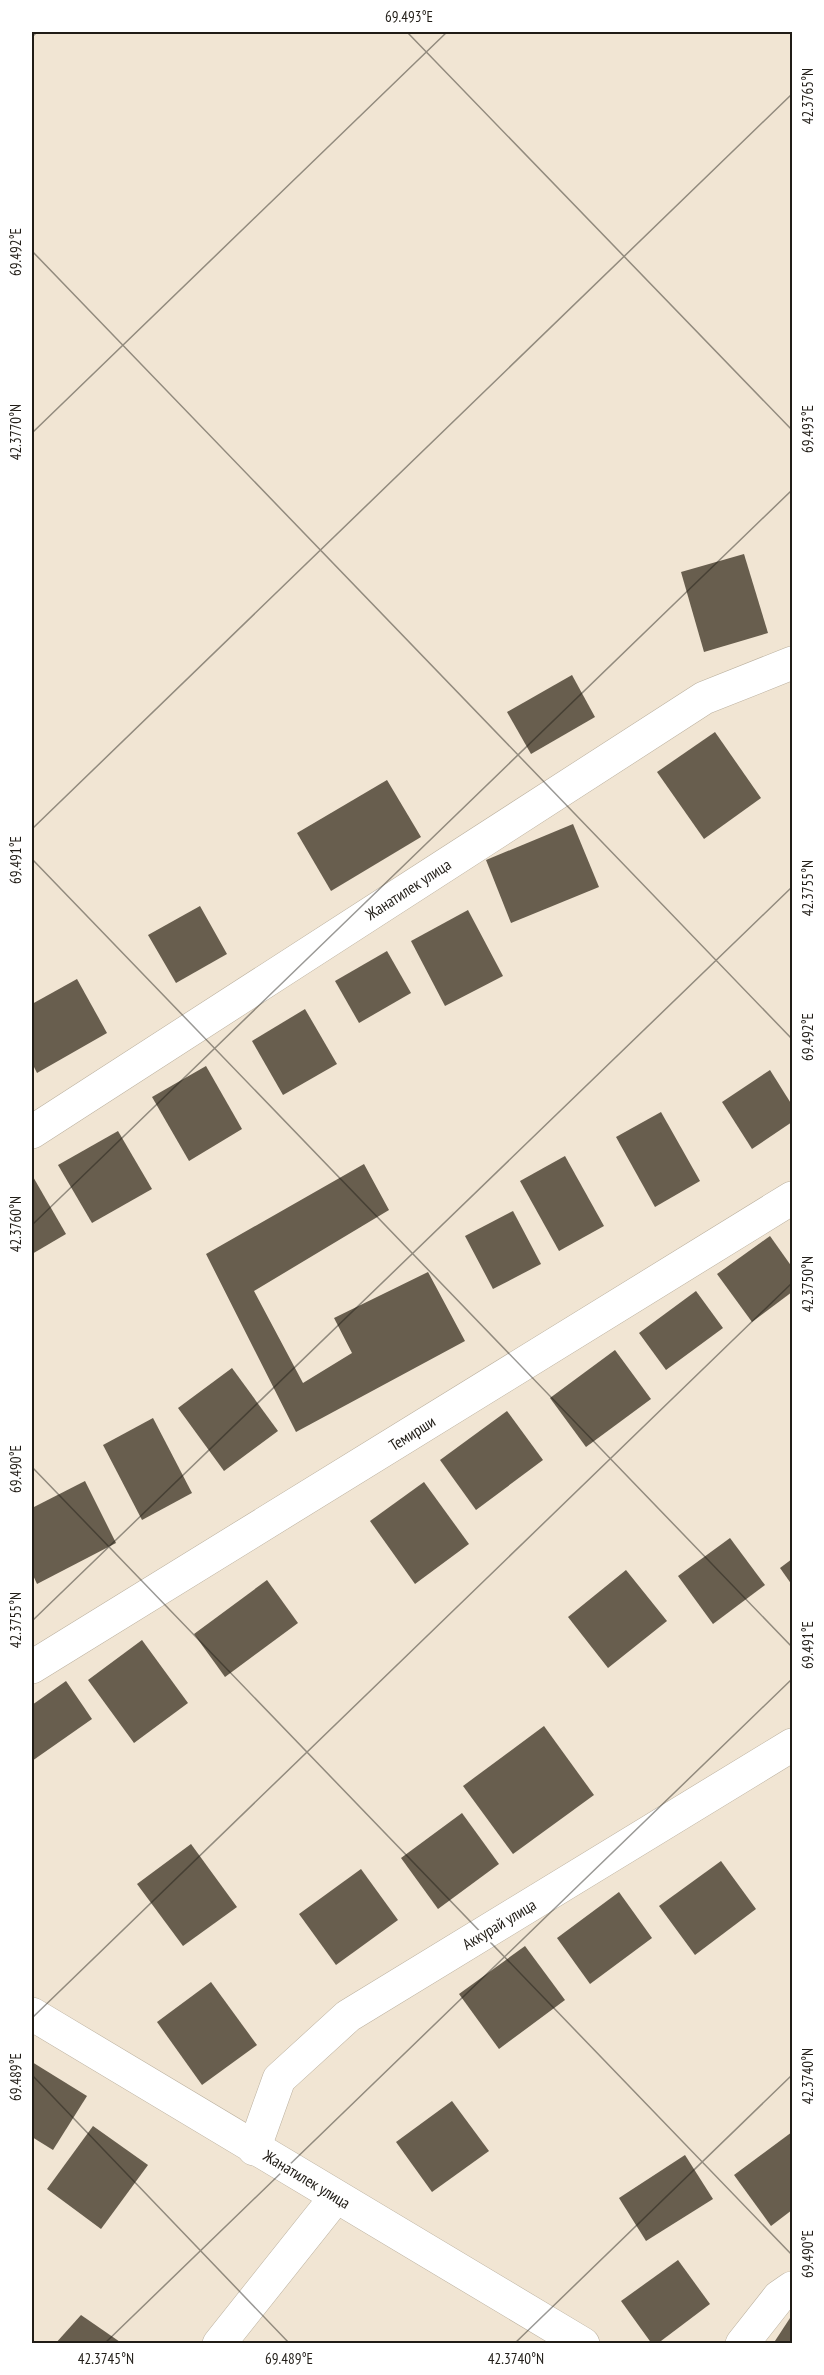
<svg xmlns="http://www.w3.org/2000/svg" width="824" height="2375" font-family="'PT Sans Narrow',sans-serif">
  <style>
    .building { fill: #685e4e }
    .lines { fill: none; stroke-linecap: round; stroke-linejoin: round }
    .street-casing { stroke: #bbb09e; stroke-width: 34 }
    .street { stroke: #fff; stroke-width: 33 }
    .ticks { fill: none; stroke: #201c16; stroke-width: 1.5; stroke-opacity: 0.45 }
    .labels { text-anchor: middle; stroke-width: 6; stroke-linejoin: round; paint-order: stroke }
    .street-label { font-size: 16px; fill: #201c16; stroke: #fff }
    .neatline { fill: none; stroke: #201c16; stroke-width: 2 }
    .ticks-label { font-size: 15px; text-anchor: middle; fill: #201c16 }
  </style>
  <rect width="100%" height="100%" fill="#f1e5d3"/>
  <g class="building">
    <polygon points="744,554 768,633 704,652 681,572"/>
    <polygon points="572,675 595,717 531,754 507,712"/>
    <polygon points="715,732 761,798 704,839 657,772"/>
    <polygon points="387,780 421,837 331,891 297,833"/>
    <polygon points="573,824 599,887 511,923 486,860"/>
    <polygon points="200,906 227,954 176,983 148,935"/>
    <polygon points="468,910 503,976 445,1006 411,941"/>
    <polygon points="387,951 411,993 359,1023 335,981"/>
    <polygon points="77,979 107,1033 37,1073 32,1063 32,1004"/>
    <polygon points="305,1009 337,1064 283,1095 252,1041"/>
    <polygon points="206,1066 242,1129 189,1161 152,1097"/>
    <polygon points="770,1070 792,1105 792,1122 752,1149 722,1102"/>
    <polygon points="661,1112 700,1181 655,1207 616,1137"/>
    <polygon points="118,1131 152,1189 92,1223 58,1165"/>
    <polygon points="565,1156 604,1226 559,1251 520,1181"/>
    <polygon points="364,1164 389,1210 254,1291 303,1383 352,1353 334,1318 428,1272 465,1341 296,1432 206,1254"/>
    <polygon points="32,1175 66,1234 32,1254"/>
    <polygon points="513,1211 541,1264 493,1289 465,1236"/>
    <polygon points="770,1236 792,1267 792,1292 752,1322 717,1274"/>
    <polygon points="696,1291 723,1328 666,1370 639,1333"/>
    <polygon points="615,1350 651,1399 586,1447 550,1398"/>
    <polygon points="232,1368 278,1431 224,1471 178,1408"/>
    <polygon points="507,1411 543,1460 476,1510 440,1460"/>
    <polygon points="153,1418 192,1493 142,1520 103,1445"/>
    <polygon points="85,1481 116,1543 37,1584 32,1573 32,1508"/>
    <polygon points="424,1482 469,1544 415,1584 370,1521"/>
    <polygon points="730,1538 765,1585 713,1624 678,1576"/>
    <polygon points="792,1559 792,1585 780,1568"/>
    <polygon points="626,1570 667,1621 608,1668 568,1617"/>
    <polygon points="267,1580 298,1623 225,1677 194,1634"/>
    <polygon points="142,1640 188,1703 134,1743 88,1680"/>
    <polygon points="66,1681 92,1719 32,1761 32,1705"/>
    <polygon points="544,1726 594,1795 513,1854 463,1786"/>
    <polygon points="462,1813 499,1864 438,1909 401,1858"/>
    <polygon points="191,1844 237,1907 183,1946 137,1884"/>
    <polygon points="721,1861 756,1909 695,1955 659,1906"/>
    <polygon points="361,1869 398,1920 336,1965 299,1914"/>
    <polygon points="619,1892 652,1938 590,1984 557,1938"/>
    <polygon points="525,1946 565,2000 499,2049 459,1994"/>
    <polygon points="211,1982 257,2045 202,2085 157,2022"/>
    <polygon points="32,2062 87,2096 53,2150 32,2137"/>
    <polygon points="452,2101 489,2151 432,2192 396,2142"/>
    <polygon points="93,2126 148,2165 101,2229 47,2189"/>
    <polygon points="792,2132 792,2210 771,2226 734,2175"/>
    <polygon points="685,2155 713,2199 646,2241 619,2198"/>
    <polygon points="678,2260 710,2304 657,2344 652,2344 621,2301"/>
    <polygon points="81,2315 123,2344 55,2344"/>
    <polygon points="790,2318 792,2320 792,2344 773,2344"/>
  </g>
  <g class="lines">
    <defs>
      <g id="street">
        <polyline points="32,1132 704,698 792,663"/>
        <polyline points="32,1667 792,1198"/>
        <polyline points="32,2014 583,2344"/>
        <polyline points="254,2149 279,2079 348,2016 792,1745"/>
        <polyline points="219,2344 336,2197"/>
        <polyline points="742,2344 779,2297 792,2288"/>
      </g>
    </defs>
    <use href="#street" class="street-casing"/>
    <use href="#street" class="street"/>
  </g>
  <path class="ticks" d="M 407,32 L 792,430M 32,37 L 37,32M 32,251 L 792,1039M 32,433 L 447,32M 32,829 L 792,94M 32,859 L 792,1647M 32,1225 L 792,490M 32,1467 L 792,2255M 32,1621 L 792,887M 32,2018 L 792,1283M 32,2075 L 290,2344M 104,2344 L 792,1679M 514,2344 L 792,2075"/>
  <g class="labels">
    <g class="street-label">
      <text transform="translate(408 889) rotate(-33)" y="6">Жанатилек улица</text>
      <text transform="translate(412 1433) rotate(-32)" y="6">Темирши</text>
      <text transform="translate(499 1924) rotate(-31)" y="6">Аккурай улица</text>
      <text transform="translate(307 2179) rotate(31)" y="6">Жанатилек улица</text>
    </g>
  </g>
  <rect width="824" height="2375" fill="none" stroke="#ffffff" stroke-width="66"/>
  <rect x="33" y="33" width="758" height="2309" class="neatline"/>
  <g class="ticks-label">
    <text x="409" y="22">69.493°E</text>
    <text transform="translate(808 96) rotate(-90)" y="5">42.3765°N</text>
    <text transform="translate(16 252) rotate(-90)" y="5">69.492°E</text>
    <text transform="translate(808 429) rotate(-90)" y="5">69.493°E</text>
    <text transform="translate(16 432) rotate(-90)" y="5">42.3770°N</text>
    <text transform="translate(16 860) rotate(-90)" y="5">69.491°E</text>
    <text transform="translate(808 888) rotate(-90)" y="5">42.3755°N</text>
    <text transform="translate(808 1037) rotate(-90)" y="5">69.492°E</text>
    <text transform="translate(16 1224) rotate(-90)" y="5">42.3760°N</text>
    <text transform="translate(808 1284) rotate(-90)" y="5">42.3750°N</text>
    <text transform="translate(16 1469) rotate(-90)" y="5">69.490°E</text>
    <text transform="translate(16 1620) rotate(-90)" y="5">42.3755°N</text>
    <text transform="translate(808 1645) rotate(-90)" y="5">69.491°E</text>
    <text transform="translate(808 2076) rotate(-90)" y="5">42.3740°N</text>
    <text transform="translate(16 2077) rotate(-90)" y="5">69.489°E</text>
    <text transform="translate(808 2254) rotate(-90)" y="5">69.490°E</text>
    <text x="106" y="2364">42.3745°N</text>
    <text x="289" y="2364">69.489°E</text>
    <text x="516" y="2364">42.3740°N</text>
  </g>
</svg>
